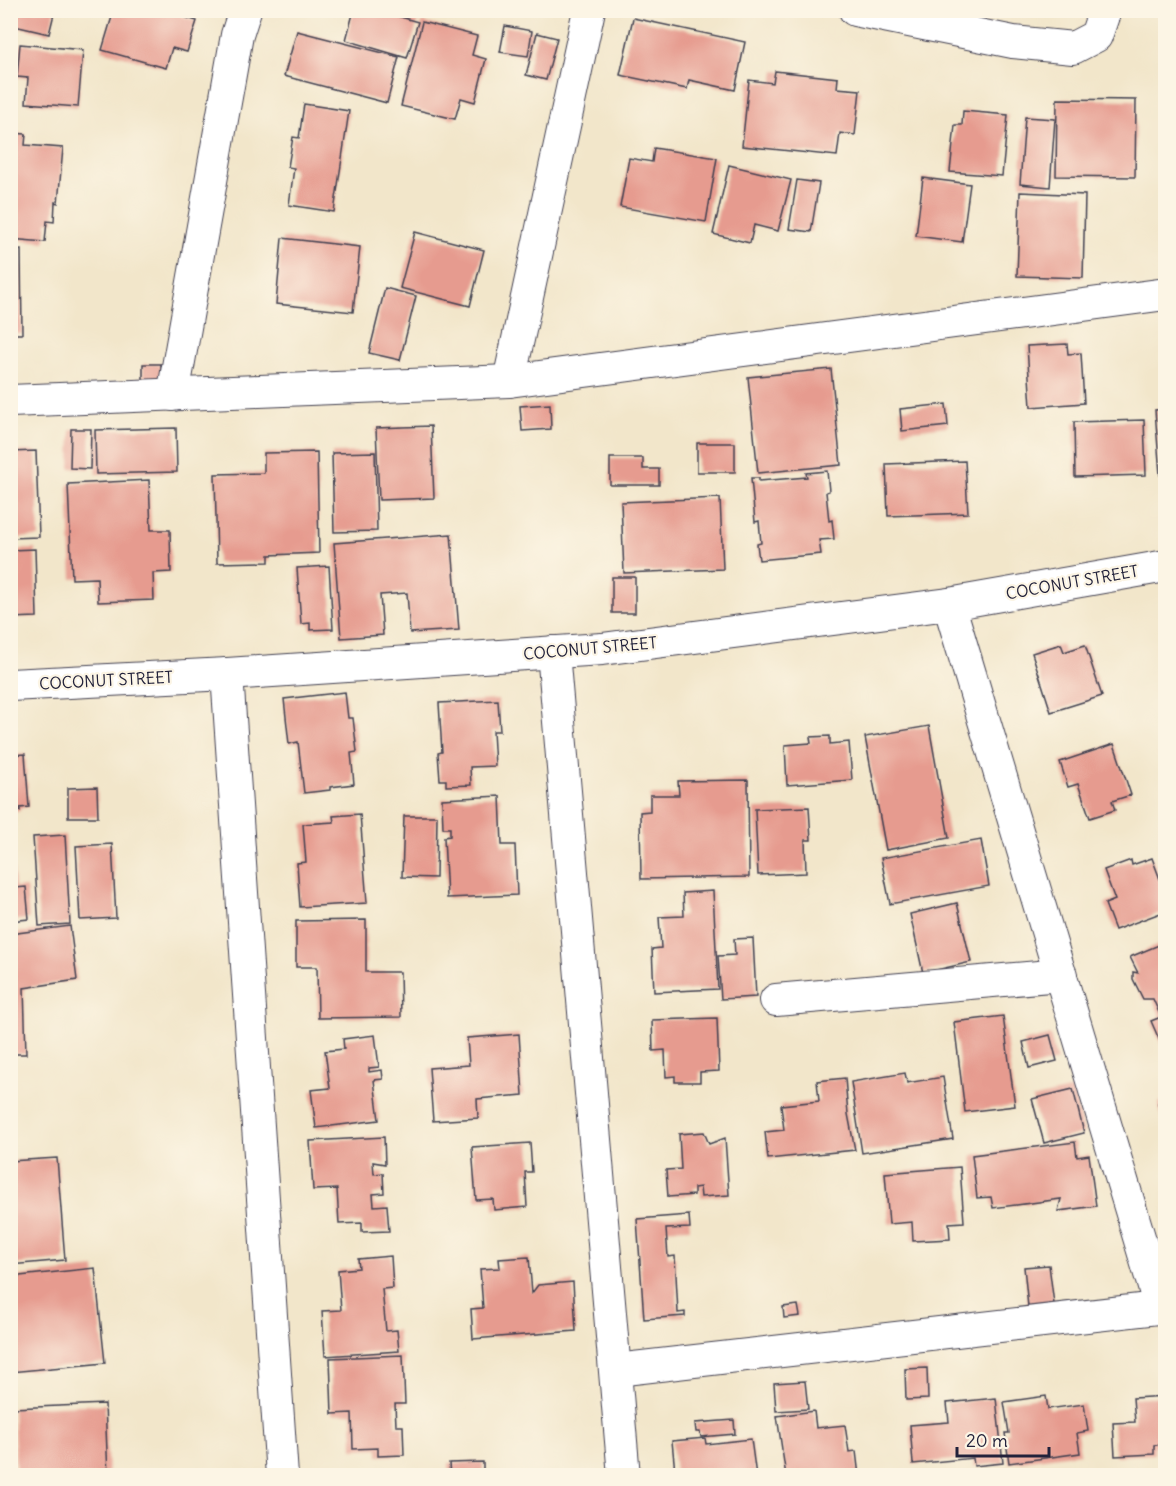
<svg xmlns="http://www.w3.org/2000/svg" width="1176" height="1486" font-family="Delius,sans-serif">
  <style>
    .building { fill: #e69b8f }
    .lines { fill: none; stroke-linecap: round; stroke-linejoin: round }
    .minor-casing { stroke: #413f50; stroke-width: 34 }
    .minor { stroke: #fff; stroke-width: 32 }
    .labels { text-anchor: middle; stroke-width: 4.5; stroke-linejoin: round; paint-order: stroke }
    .street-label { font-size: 16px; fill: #22223b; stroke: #fcf5e5 }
  </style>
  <rect width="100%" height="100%" fill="#fcf5e5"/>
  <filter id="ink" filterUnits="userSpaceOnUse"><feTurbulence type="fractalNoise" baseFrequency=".0167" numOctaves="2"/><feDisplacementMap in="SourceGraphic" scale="12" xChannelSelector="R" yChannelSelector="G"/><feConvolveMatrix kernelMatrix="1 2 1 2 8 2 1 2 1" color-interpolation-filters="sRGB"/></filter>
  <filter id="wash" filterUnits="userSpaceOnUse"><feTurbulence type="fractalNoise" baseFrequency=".008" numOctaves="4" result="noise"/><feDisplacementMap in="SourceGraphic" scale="24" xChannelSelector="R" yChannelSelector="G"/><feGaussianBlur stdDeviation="1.35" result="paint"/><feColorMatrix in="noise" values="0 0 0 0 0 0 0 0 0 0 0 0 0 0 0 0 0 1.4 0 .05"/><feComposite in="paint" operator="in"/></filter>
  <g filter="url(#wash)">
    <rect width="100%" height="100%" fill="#f2e6ca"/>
    <g id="blocks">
      <g class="building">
        <polygon points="10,10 55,10 49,34 10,25"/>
        <polygon points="114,10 183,10 181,16 197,21 187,52 172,48 166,68 102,50"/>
        <polygon points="354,10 373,12 374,10 391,10 390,14 418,22 407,58 346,40"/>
        <polygon points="633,18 745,42 735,90 689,80 687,89 620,75"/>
        <polygon points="422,22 477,36 472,55 486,59 475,102 461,98 455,119 401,106"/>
        <polygon points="505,26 532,31 528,56 500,52"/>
        <polygon points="297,31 399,57 387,103 284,76"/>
        <polygon points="537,33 557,38 546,80 526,75"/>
        <polygon points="20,44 83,50 78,107 26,103 28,78 17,77"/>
        <polygon points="775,71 838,78 837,88 860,90 855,135 840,133 837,156 742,146 749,80 773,83"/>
        <polygon points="1057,99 1136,100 1135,177 1056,176"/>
        <polygon points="304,104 349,111 334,212 289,205 294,168 288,167 293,137 299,138"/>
        <polygon points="963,111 1008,115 1002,176 950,172 955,125 962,125"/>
        <polygon points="1025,117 1055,119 1050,187 1020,184"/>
        <polygon points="10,133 26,134 25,145 63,148 58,203 55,202 54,222 47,221 45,242 10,239"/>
        <polygon points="654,148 717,158 706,222 620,207 629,158 652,162"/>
        <polygon points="729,165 791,180 778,231 754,225 750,243 713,234"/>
        <polygon points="923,178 970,184 962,242 916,236"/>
        <polygon points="797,180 819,183 811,232 789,229"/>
        <polygon points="1020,192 1085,195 1083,278 1017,276"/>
        <polygon points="415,232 484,250 470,306 400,288"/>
        <polygon points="282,238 360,247 353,312 276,304"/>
        <polygon points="10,250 21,250 22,334 10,334"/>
        <polygon points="385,288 416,296 400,360 369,353"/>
        <polygon points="1067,344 1068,354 1081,353 1084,403 1031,407 1027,346"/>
        <rect x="143" y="364" width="18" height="16"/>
        <polygon points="831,369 841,465 758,473 748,377"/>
        <polygon points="550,404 551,429 522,431 520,406"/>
        <polygon points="946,404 948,426 902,431 900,409"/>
        <polygon points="1166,409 1166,475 1160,475 1155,410"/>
        <polygon points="1144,420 1146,475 1075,477 1074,422"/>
        <polygon points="431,426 434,498 379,500 376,428"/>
        <polygon points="176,428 177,472 96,474 95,430"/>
        <polygon points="71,429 91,429 90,469 70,468"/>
        <rect x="697" y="443" width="38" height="29"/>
        <polygon points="36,451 39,537 10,538 10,452"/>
        <polygon points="317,452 319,553 269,555 269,562 217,563 215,474 264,473 264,453"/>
        <polygon points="375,452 377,531 334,532 332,453"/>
        <polygon points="610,458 643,458 643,469 659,469 659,485 610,485"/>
        <polygon points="965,461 968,513 888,516 886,464"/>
        <polygon points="827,471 829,491 826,492 829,521 832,520 834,539 819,540 821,554 759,560 757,544 761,543 759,521 755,522 751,478 759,478 759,481 807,477 806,473"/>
        <polygon points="149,480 151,530 170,530 171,572 153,573 154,600 98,602 97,578 72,579 68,484"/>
        <polygon points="720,498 723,569 624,573 621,502"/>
        <polygon points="451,534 459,630 410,633 407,593 380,595 383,635 341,638 334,543"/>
        <polygon points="35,549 37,617 10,618 10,550"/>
        <polygon points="329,566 333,629 310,630 310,623 301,624 297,568"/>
        <rect x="612" y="577" width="23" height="36"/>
        <polygon points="1061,644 1064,652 1085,645 1102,696 1051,712 1032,653"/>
        <polygon points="345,692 348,718 353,718 357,752 351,753 354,784 330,787 330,790 304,793 298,742 289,744 284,699"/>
        <polygon points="498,700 500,731 493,731 495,766 470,767 471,785 446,786 446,780 440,780 438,753 442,752 439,703"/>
        <polygon points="929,726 949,838 886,850 865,737"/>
        <polygon points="830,736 830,744 849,742 852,780 787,785 785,745 811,743 810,737"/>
        <polygon points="1114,744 1131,795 1112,801 1115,810 1090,818 1078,784 1068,787 1060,762"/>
        <polygon points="25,754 29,807 20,808 20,811 10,811 11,755"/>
        <polygon points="748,780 749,877 641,879 640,812 650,811 650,795 679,795 678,781"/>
        <polygon points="97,787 98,817 68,817 68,788"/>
        <polygon points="500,796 502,845 515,845 517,895 447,898 444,837 450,836 450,828 443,828 442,799"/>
        <polygon points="809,807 811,840 805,840 806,873 758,875 755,809"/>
        <polygon points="360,814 367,903 300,907 297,863 306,862 303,824 334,822 333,816"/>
        <polygon points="404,816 437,816 436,878 402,877"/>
        <polygon points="65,835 70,924 39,926 33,837"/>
        <polygon points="981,840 989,886 890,904 881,858"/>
        <polygon points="112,844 116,918 80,920 76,846"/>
        <polygon points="10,850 12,850 15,888 26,887 29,919 10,921"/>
        <polygon points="1152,858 1166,895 1166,911 1115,930 1105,904 1115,900 1104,870 1131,860 1132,865"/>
        <polygon points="713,891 718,989 654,992 652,949 661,948 659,917 684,916 683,893"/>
        <polygon points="957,903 971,962 923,973 910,914"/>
        <polygon points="366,920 366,972 400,972 401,1017 318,1018 317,967 296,967 296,921"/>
        <polygon points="70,926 77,980 24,988 26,1054 10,1054 10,934"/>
        <polygon points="753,938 756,997 721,999 718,956 735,955 734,939"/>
        <polygon points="1166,942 1166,1044 1162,1046 1151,1021 1161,1017 1153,999 1143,999 1133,979 1133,972 1138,973 1130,957"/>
        <polygon points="1003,1016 1015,1106 965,1112 954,1022"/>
        <polygon points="717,1018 719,1071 700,1072 700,1082 675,1082 675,1076 666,1077 665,1050 653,1051 652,1020"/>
        <polygon points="519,1034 523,1095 477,1099 478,1118 433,1121 429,1068 469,1065 467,1038"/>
        <polygon points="375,1035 379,1067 369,1068 369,1072 382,1070 383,1079 374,1080 379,1120 316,1128 311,1090 330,1088 325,1051 344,1049 343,1039"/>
        <polygon points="1050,1035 1057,1061 1029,1068 1023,1042"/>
        <polygon points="905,1073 907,1083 943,1077 953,1139 862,1153 851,1082"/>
        <polygon points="845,1078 848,1114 855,1150 768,1159 765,1132 784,1130 781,1105 819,1101 817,1081"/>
        <polygon points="1073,1089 1084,1133 1044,1143 1032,1099"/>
        <polygon points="1166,1101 1166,1126 1165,1126 1158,1103"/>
        <polygon points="704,1132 709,1144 725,1138 729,1195 701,1197 700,1187 694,1188 694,1195 668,1197 666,1170 681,1169 679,1134"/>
        <polygon points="384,1137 385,1164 373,1162 374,1174 383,1173 384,1193 373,1194 374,1206 387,1205 389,1231 362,1232 362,1223 339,1224 337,1189 313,1190 310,1141"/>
        <polygon points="1075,1142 1077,1157 1089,1155 1096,1206 1058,1211 1061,1199 993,1208 991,1197 977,1198 972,1155"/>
        <polygon points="530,1143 532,1172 525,1172 527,1207 494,1210 493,1199 476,1200 472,1147"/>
        <polygon points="57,1158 65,1260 10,1265 10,1161"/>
        <polygon points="960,1167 964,1222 949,1223 950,1239 913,1241 912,1222 889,1224 885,1173"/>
        <polygon points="689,1215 690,1228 666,1229 668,1257 675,1256 678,1313 685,1312 685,1316 644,1319 637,1219"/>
        <polygon points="391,1256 393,1288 382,1289 386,1331 397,1330 399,1351 325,1356 322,1311 341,1310 338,1270 359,1268 358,1259"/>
        <polygon points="529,1257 532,1293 538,1285 573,1282 576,1331 473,1339 471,1309 483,1308 480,1269 500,1268 499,1259"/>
        <polygon points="1049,1265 1054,1304 1028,1307 1024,1267"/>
        <polygon points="95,1268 105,1363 10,1372 10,1277"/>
        <polygon points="798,1305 800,1316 784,1318 783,1307"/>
        <polygon points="403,1355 405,1404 395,1404 396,1426 403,1426 404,1455 378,1456 378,1448 353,1449 352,1413 332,1414 330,1358"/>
        <polygon points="927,1368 928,1399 906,1400 905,1369"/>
        <polygon points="805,1381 808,1409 776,1411 774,1383"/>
        <polygon points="1046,1396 1048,1409 1084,1404 1088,1431 1077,1433 1080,1453 1009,1463 1005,1433 1009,1433 1004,1402"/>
        <polygon points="1166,1396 1166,1444 1154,1445 1154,1454 1115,1456 1113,1423 1135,1422 1133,1398"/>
        <polygon points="996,1398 1003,1463 974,1466 973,1458 913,1464 910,1425 949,1422 947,1403"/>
        <polygon points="105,1404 108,1476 16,1476 13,1408"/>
        <polygon points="814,1411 816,1428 845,1425 849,1452 856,1451 859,1476 831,1476 831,1472 786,1476 777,1416"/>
        <polygon points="734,1420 735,1434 701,1437 700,1432 696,1432 695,1423"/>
        <polygon points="705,1438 706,1444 751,1439 756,1476 667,1476 666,1473 675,1472 672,1441"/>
        <polygon points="483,1462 483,1476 450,1476 449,1463"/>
      </g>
    </g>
  </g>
  <g filter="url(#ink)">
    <use href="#blocks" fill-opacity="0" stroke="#413f50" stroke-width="1.5"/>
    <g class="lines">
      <defs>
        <g id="minor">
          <polyline points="855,10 1013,42 1073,48 1096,36 1105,10"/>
          <polyline points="509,381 589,10"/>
          <polyline points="173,395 237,35 245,10"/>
          <polyline points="10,401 509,381 1166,294"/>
          <polyline points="949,604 1160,1307"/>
          <polyline points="553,652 624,1476"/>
          <polyline points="227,674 282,1476"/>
          <polyline points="10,685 227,674 602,649 949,604 1166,566"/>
          <polyline points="776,1000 1061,975"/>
          <polyline points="616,1370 1166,1307"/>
        </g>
      </defs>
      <use href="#minor" class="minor-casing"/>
      <use href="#minor" class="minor"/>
    </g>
  </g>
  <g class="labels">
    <g class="street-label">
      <text transform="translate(1072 582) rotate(-10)" y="6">COCONUT STREET</text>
      <text transform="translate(590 648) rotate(-5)" y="6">COCONUT STREET</text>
      <text transform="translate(106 680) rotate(-3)" y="6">COCONUT STREET</text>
    </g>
  </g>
  <rect width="1176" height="1486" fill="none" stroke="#fcf5e5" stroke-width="36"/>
  <path d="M957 1447v9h92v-9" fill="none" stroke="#22223b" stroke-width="3"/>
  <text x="966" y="1447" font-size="18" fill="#22223b" stroke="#fcf5e5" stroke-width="4.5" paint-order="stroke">20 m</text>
</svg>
